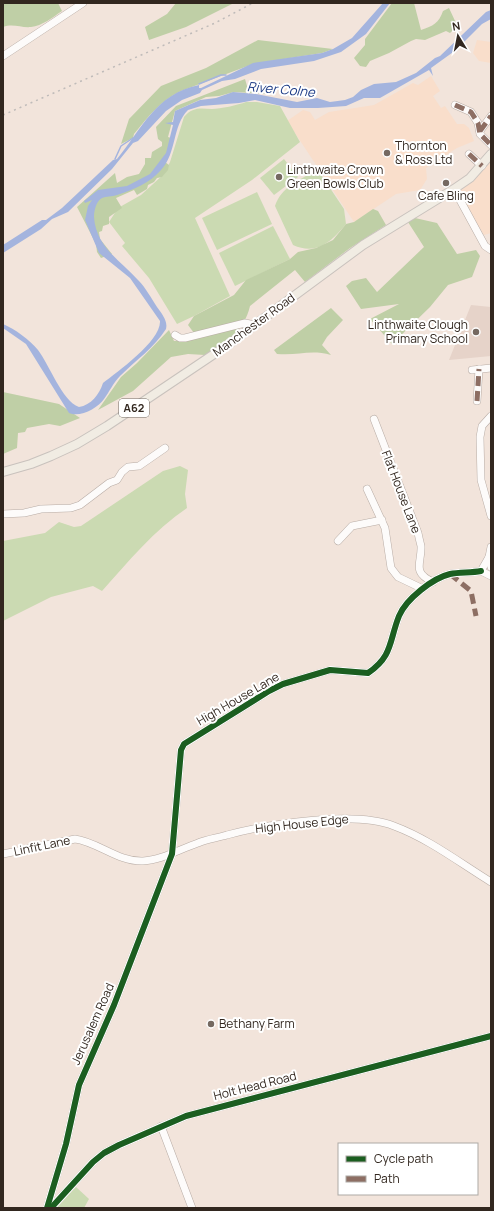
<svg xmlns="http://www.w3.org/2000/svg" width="494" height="1211" font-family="Manrope,sans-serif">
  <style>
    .built { fill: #f9decb }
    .education { fill: #e6d3c9 }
    .green { fill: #cbdab2 }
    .forest { fill: #bfcfa6 }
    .water { fill: #a4b4de }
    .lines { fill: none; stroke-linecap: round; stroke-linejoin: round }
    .stream { stroke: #a4b4de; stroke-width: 1.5 }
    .minor-casing { stroke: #b8aca5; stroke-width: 8 }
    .major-casing { stroke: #c9c2bd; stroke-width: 10 }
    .minor { stroke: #fdfbfa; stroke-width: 7 }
    .major { stroke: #f1ece3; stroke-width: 8 }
    .rail { stroke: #bfbbb9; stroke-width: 1.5; stroke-dasharray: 2 4; stroke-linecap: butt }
    .quiet { stroke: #8d6e63; stroke-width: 5; stroke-dasharray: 10 5; stroke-linecap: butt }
    .cycleway-casing { stroke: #fff; stroke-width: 8 }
    .cycleway { stroke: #1b5e20; stroke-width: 6 }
    .poi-dot { fill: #756961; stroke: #fff; stroke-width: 1.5 }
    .labels { text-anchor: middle; stroke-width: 4; stroke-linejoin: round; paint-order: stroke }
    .shield { fill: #fff; stroke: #706862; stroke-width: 1 }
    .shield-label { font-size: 11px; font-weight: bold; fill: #32271f }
    .poi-label { font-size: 12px; fill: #32271f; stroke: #fff; text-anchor: start }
    .street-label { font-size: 12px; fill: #32271f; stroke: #fff }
    .water-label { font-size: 13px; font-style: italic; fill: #1e3c86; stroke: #fff }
  </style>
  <rect width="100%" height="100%" fill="#f2e4db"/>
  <g class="built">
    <polygon points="477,40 491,42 491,63 479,61 473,53"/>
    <polygon points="431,76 440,91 433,96 441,108 445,106 457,124 464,124 469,128 474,141 457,148 426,168 427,179 420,190 396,194 354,222 287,121 303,110 310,112 315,120 329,112 374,105 413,83 418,85"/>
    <polygon points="491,161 491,233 484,235 470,212 460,191"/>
  </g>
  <polygon class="education" points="471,305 491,307 491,356 449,360"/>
  <g class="green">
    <path d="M 246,102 L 257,102 L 280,106 L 300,142 L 252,180 L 195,218 L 230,296 L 194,316 L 177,324 L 149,278 L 122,246 L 125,243 L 109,222 L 118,208 L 141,195 L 164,174 L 170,162 L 184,117 C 192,107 200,108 212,109 C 220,109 238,105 246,102 Z"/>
    <polygon points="284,159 298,177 274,195 260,178"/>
    <path d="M 314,172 L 320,173 L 344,209 L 346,224 C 332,241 317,256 293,245 L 275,206 C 281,188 298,180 314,172 Z"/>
    <polygon points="257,192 272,224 217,250 202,218"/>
    <polygon points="273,226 290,259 235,286 219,253"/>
    <path d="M 180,466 L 188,470 L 185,494 L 187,508 C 154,530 128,562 102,591 L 93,586 L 51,597 L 3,621 L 3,541 L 45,533 L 59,522 L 74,527 L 81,526 L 163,471 Z"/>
    <polygon points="76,1187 89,1199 84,1208 56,1208"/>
  </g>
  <g class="forest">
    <path d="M 3,3 L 58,3 L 62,11 C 53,17 42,26 31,27 C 21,28 13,23 3,27 Z"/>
    <polygon points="176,3 234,3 186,27 149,40 145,27 167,14"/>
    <path d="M 392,3 L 414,3 L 421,30 C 433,26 439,23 443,11 L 449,8 L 456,23 L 460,23 L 450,33 L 446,31 L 425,40 L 416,39 L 411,41 L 389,53 L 370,61 L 366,67 L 360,66 L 354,58 L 365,45 L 365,39 Z"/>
    <path d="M 258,40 L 333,49 L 322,53 L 253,64 L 181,91 C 160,101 148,117 134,134 L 133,138 L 121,144 L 129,119 L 161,86 L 206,68 Z"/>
    <polygon points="245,79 247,86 251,90 267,89 269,94 234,92 219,96 206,97 175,111 168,137 171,138 165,162 169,165 168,170 162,177 157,178 154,182 148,185 147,189 137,195 134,190 116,198 122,208 109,217 109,224 103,226 102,231 99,232 100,239 112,254 101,258 97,252 96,244 77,207 115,173 117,183 127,177 139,174 145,164 145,158 151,158 152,152 162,146 162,142 158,139 156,127 176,106"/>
    <path d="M 373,209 L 378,211 L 386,225 L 350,248 L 305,282 L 295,270 L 250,306 C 244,332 226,341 205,355 L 188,354 L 171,357 L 133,391 L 98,410 L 121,377 L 137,363 L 169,330 L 174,341 L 190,340 L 194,333 L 188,325 L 194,316 L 234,295 L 246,280 L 290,259 L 298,252 L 316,248 L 333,240 L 346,224 L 354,222 Z"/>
    <polygon points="415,218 437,223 457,254 476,250 480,256 472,277 448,285 430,307 392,344 370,319 399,304 361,309 346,286 352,281 366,278 377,292 424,247 408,222"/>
    <path d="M 331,308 L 343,320 L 327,337 L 322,345 L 331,355 C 310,349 298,356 277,354 L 274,350 Z"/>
    <polygon points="3,392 59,404 80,418 60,426 49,424 27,428 25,432 18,433 17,448 3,454"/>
  </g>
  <g class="water">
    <path d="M 383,3 L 390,3 L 366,34 L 341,52 L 314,61 L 261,69 L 235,79 L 222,81 L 202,90 L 200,93 L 182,100 L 166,111 L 138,141 L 133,143 L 112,169 L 68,212 L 52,219 L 41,229 L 3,253 L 3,245 L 42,220 L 46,220 L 62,208 L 113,160 L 117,159 C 142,129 155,94 199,85 L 199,88 L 201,88 L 253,63 L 322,53 L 333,49 L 352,38 Z"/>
    <path d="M 491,10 L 491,19 L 482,24 L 456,50 L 431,68 L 433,76 L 429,70 L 380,98 L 364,98 L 346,106 L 318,108 L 290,108 L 255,100 L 239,103 L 201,106 L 188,110 C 172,126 177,153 161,170 C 150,183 133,190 117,195 C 112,197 106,196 102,198 C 96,201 94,211 94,217 C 96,247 120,260 138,280 C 146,288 151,298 157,307 C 162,314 168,321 166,329 C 154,348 136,360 120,376 C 113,383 110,391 104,399 C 98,408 80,418 69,413 L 26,344 L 3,328 L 3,324 C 15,329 30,340 38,350 C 49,364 62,401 79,407 C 91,405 99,395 103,383 C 117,372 161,341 160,321 L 130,278 L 99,253 L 85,220 L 88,206 L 92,200 L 85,203 L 84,201 L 98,190 L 127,186 L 150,174 L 166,153 L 173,125 L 165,123 L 173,122 L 175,111 L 200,100 L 216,98 L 233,92 L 256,94 L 297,102 L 317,98 L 330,102 L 345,100 L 353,97 L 361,90 L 374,84 L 396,82 L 416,73 L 435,58 L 440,56 L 486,12 Z"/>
  </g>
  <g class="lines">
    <g class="stream">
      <polyline points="199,84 221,75 226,75"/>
      <polyline points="115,159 121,146 133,138"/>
    </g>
    <defs>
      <g id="minor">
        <polyline points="3,56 83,3"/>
        <polyline points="455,105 471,112 478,123 480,134 491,145"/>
        <polyline points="480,131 491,116"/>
        <polyline points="469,154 482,166"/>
        <polyline points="454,189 485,246 491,250"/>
        <polyline points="175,335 180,338 185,338 245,323 255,325"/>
        <polyline points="472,370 491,368"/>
        <polyline points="477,401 479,369"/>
        <polyline points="491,416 482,426 480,437 481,480 491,516"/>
        <path d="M 374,419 L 418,533 C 419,538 420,542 421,546 C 422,563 411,572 433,582"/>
        <polyline points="367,489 385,528 391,568 398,577 421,588"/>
        <polyline points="3,514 24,513 41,509 71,508 80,505 109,483 117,480 122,472 128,467 139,466 165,448"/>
        <polyline points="338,541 352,526 382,520"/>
        <polyline points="491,547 489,557 491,567"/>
        <polyline points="489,557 481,571 491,576"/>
        <path d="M 3,854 L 75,839 C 98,842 118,862 143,861 C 162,860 180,849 198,843 C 207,839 217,838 227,835 C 268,824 355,810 394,826 C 429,839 460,863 491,882"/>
        <polyline points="161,1126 192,1208"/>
        <path d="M 47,1208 L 66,1144 L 79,1085 L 114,1005 L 172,854 L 181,750 L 184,744 L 269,691 L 283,684 L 330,670 L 368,673 C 393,656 389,641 399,616 C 406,599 433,578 450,574 C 460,572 471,573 481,571"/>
        <polyline points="51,1208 93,1162 104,1153 119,1145 186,1116 491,1036"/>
      </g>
      <polyline id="major" points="3,472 31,464 51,456 77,444 107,426 229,344 363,245 454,189 470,178 491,154"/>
    </defs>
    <use href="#minor" class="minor-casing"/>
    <use href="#major" class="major-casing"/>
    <use href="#minor" class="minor"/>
    <use href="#major" class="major"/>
    <polyline class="rail" points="3,115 215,23 253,3"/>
    <g class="quiet">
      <polyline points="455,105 471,112 478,123 480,134 491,145"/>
      <polyline points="480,131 491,116"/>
      <polyline points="469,154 482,166"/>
      <polyline points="477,401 479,369"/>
      <polyline points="450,574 471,591 476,616"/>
    </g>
    <defs>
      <g id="cycleway">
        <path d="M 47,1208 L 66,1144 L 79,1085 L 114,1005 L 172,854 L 181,750 L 184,744 L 269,691 L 283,684 L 330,670 L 368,673 C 393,656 389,641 399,616 C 406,599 433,578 450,574 C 460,572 471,573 481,571"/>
        <polyline points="51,1208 93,1162 104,1153 119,1145 186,1116 491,1036"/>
      </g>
    </defs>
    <use href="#cycleway" class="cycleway-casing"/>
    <use href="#cycleway" class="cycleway"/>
  </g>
  <g class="poi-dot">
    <circle cx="387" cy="153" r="4"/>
    <circle cx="279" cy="177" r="4"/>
    <circle cx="446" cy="183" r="4"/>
    <circle cx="476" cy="332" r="4"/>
    <circle cx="211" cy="1024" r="4"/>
  </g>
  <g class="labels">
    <rect class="shield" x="119" y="399" width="30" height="18" rx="3"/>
    <g class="shield-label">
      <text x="134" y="412">A62</text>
    </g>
    <g class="poi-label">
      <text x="395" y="150">Thornton<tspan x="395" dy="14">&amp; Ross Ltd</tspan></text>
      <text x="287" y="174">Linthwaite Crown<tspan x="287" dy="14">Green Bowls Club</tspan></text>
      <text x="446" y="200" text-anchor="middle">Cafe Bling</text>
      <text x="468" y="329" text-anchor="end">Linthwaite Clough<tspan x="468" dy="14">Primary School</tspan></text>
      <text x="219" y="1028">Bethany Farm</text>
    </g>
    <g class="street-label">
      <text transform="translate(254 325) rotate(-36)" y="4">Manchester Road</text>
      <text transform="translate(401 492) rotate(69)" y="4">Flat House Lane</text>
      <text transform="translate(238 699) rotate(-30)" y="4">High House Lane</text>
      <text transform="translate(302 824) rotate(-6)" y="4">High House Edge</text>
      <text transform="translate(42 846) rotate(-12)" y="4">Linfit Lane</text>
      <text transform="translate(93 1024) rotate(-66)" y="4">Jerusalem Road</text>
      <text transform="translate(255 1086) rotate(-14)" y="4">Holt Head Road</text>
    </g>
    <g class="water-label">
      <text transform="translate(281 89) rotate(5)" y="5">River Colne</text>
    </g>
  </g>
  <rect width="494" height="1211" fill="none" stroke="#32271f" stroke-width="8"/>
  <rect x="338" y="1143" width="140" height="52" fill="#ffffff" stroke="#ada9a5"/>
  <rect x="346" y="1156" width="20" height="6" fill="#1b5e20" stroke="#ada9a5"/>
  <text x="374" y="1163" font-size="12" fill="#32271f">Cycle path</text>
  <rect x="346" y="1176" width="20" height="6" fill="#8d6e63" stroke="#ada9a5"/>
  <text x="374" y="1183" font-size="12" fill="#32271f">Path</text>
  <g transform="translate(458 36) rotate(350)" stroke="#ffffff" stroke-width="3" paint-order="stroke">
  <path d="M0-3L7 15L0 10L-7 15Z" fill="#32271f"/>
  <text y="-6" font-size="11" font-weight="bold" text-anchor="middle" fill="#32271f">N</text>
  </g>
</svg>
